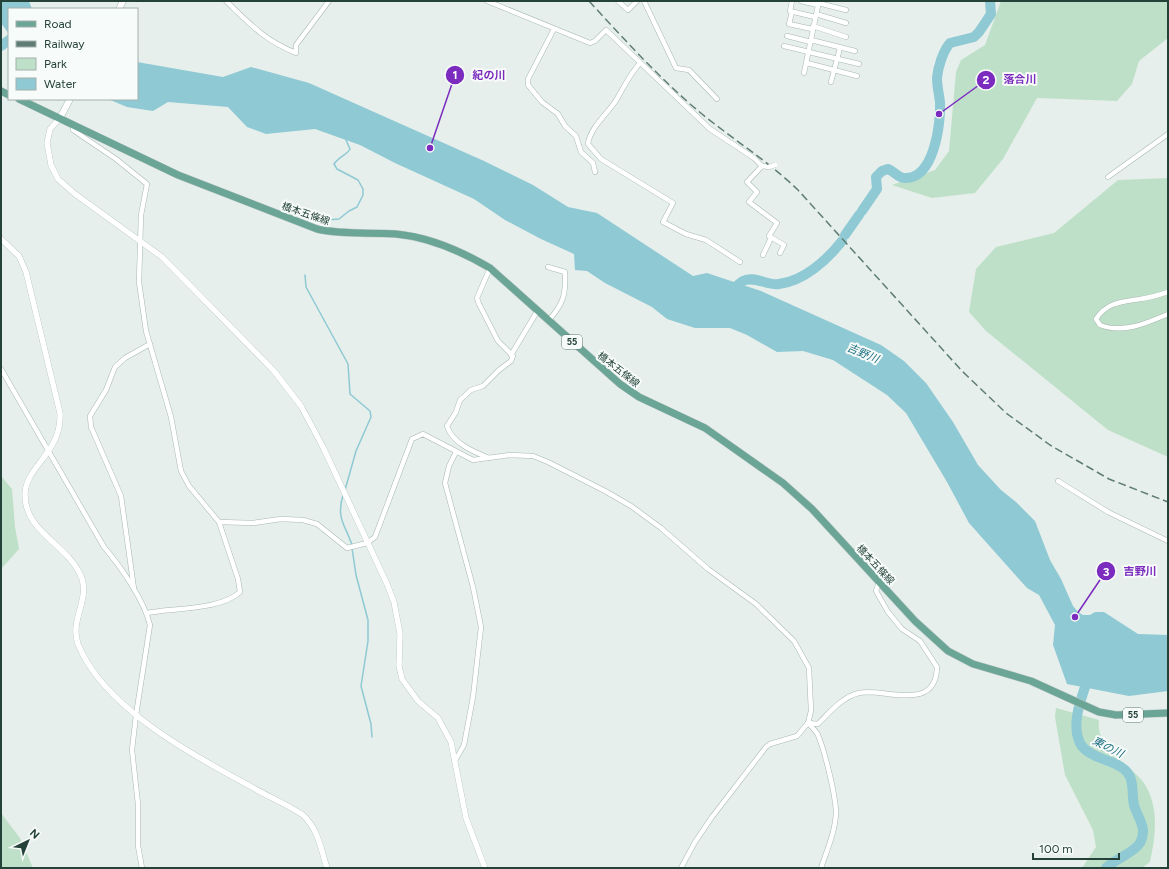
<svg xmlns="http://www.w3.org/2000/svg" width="1169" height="869" font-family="Figtree,'Noto Sans JP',sans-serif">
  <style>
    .green { fill: #bfe0c8 }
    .water { fill: #8ec9d4 }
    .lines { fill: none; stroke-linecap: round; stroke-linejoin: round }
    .stream { stroke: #8ec9d4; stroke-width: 1.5 }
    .river { stroke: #8ec9d4; stroke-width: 10 }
    .minor-casing { stroke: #a8b8b2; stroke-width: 5.5 }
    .tertiary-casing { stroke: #a8b8b2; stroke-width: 6 }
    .secondary-casing { stroke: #a4bbb3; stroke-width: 7 }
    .primary-casing { stroke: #c2cac8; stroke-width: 8 }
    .minor { stroke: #fff; stroke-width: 4.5 }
    .tertiary { stroke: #fff; stroke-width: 5.5 }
    .secondary { stroke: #fff; stroke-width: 6 }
    .primary { stroke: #6aa596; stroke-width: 7 }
    .rail { stroke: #5f7d75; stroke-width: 1.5; stroke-dasharray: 8 4; stroke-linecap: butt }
    .minor-bridge-casing { stroke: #a8b8b2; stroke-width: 5.5; stroke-linecap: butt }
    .minor-bridge { stroke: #fff; stroke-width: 4.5 }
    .labels { text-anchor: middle; stroke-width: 4; stroke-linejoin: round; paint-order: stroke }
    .shield { fill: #f7fbf9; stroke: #637a73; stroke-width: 1 }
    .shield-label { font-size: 9px; font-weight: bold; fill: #24423a }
    .street-label { font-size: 10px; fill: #24423a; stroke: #f7fbf9 }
    .water-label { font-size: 11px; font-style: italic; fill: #1c6f80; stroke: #f7fbf9 }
    .leader { fill: none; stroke: #7b2cbf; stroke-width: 1.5 }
    .callout-dot { fill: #7b2cbf; stroke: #f7fbf9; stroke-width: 1.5 }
    .mark-label { font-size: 12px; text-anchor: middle; font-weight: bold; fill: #fff }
    .callout-label { font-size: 11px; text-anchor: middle; font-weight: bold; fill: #7b2cbf; stroke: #f7fbf9; stroke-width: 4; stroke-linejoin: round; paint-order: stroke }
  </style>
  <rect width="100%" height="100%" fill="#e6efeb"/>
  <g class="green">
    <polygon points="1001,1 1168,1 1168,38 1139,61 1132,84 1117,101 1037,98 1003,159 975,193 932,198 892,185 935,170 949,151 956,72 961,60 985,45"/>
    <polygon points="1168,178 1168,457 1108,430 986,331 969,312 976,269 996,247 1054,233 1118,180"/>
    <polygon points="1,476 12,489 15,527 19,549 1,569"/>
    <path d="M 1056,708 L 1099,720 C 1095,754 1136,764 1148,790 C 1159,814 1155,838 1150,862 L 1142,868 L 1082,868 L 1096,847 L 1093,830 L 1065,775 L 1055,717 Z"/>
    <polygon points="1,813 20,838 33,868 1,868"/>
  </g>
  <g class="water">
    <polygon points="1,1 29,1 32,9 9,9 9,34 1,23"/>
    <polygon points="137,62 223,77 251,67 309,83 484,161 533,185 568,207 597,213 693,276 707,273 761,291 881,345 904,361 926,383 953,422 978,465 1001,490 1016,502 1035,521 1050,560 1061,579 1073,606 1078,612 1083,615 1090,615 1095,612 1104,612 1138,634 1168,635 1168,691 1129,696 1067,684 1053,645 1055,625 1039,595 1027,588 969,523 947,482 906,413 887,395 833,360 803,351 777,352 747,335 730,328 695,328 667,319 652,307 605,283 587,271 575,270 574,254 541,239 505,220 474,199 395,163 360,145 315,129 266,134 247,127 228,107 168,102 153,111 127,107 108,99 137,99"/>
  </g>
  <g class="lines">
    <g class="stream">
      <path d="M 326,220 L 339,219 L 349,211 L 357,207 L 363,195 L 363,189 L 358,180 L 337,169 L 334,164 C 339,156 347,155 350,149 L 346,140"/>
      <polyline points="305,275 306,287 348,364 350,394 370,411 371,417 356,451 345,490"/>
      <path d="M 343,495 C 336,519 345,524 352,545"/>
      <polyline points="352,548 356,575 368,620 368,641 361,686 371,724 372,737"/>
    </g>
    <g class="river">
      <polyline points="1,46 9,40"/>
      <path d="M 862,211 L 877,189 L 876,177 L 882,171 L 888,169 C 894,171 898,178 904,178 C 934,180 941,124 940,102 C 939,94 937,86 937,78 C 938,67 943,51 950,43 L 974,37 L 979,32 L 991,14 L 990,1"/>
      <polyline points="845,235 859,215"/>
      <path d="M 729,293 C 733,290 738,284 743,281 C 753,275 768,286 779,284 C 804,281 827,260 842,241"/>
      <path d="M 1089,675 C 1083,695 1070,722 1080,743 C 1087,757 1109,759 1121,767 C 1136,776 1131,791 1134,805 C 1138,819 1148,828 1140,843 C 1134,853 1115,859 1106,868"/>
    </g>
    <defs>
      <g id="minor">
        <path d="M 226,1 C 250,24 264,40 296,53 L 296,45 L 329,1"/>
        <polyline points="487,1 590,43 595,41 606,30 710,129 754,158 762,166 769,167"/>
        <polyline points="618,1 628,10 637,1"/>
        <polyline points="644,1 676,68 689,70 717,99"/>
        <polyline points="792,1 790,11 815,17"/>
        <polyline points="801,1 818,5"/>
        <polyline points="818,3 846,10"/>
        <polyline points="792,12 789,24 812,29"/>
        <polyline points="816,14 846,23"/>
        <polyline points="813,26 846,37"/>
        <polyline points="554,29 528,79 528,85 542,102 558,114 565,126 576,136 581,152 593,163 595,172"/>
        <polyline points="787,36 811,42"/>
        <polyline points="811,40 855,51"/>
        <polyline points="784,46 859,64"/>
        <path d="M 640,63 C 629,75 623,89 615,102 C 606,115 590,128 588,144 L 601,159 L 673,203 L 663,222 L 686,234 L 706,240 L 740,262"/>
        <polyline points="807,63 857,76"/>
        <polyline points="804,73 819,1"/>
        <polyline points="831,82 840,48"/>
        <path d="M 73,125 L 73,130 L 116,159 L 147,184 L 141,215 L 139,282 L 146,331 L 171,417 L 181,471 L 189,486 L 219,522 L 238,579 L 240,592 C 221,610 173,608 147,613"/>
        <polyline points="762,166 747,182 757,192 749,202 777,223 769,236 784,245 780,253"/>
        <polyline points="1108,177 1168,134"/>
        <polyline points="763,255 771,238"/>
        <path d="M 548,267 L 565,272 C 566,294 564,303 549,320"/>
        <path d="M 1168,292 C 1159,295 1150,298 1140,299 C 1122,302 1107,302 1096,319 L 1100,325 C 1123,334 1147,323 1168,314"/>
        <polyline points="511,355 538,310"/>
        <path d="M 1,369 L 104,547 C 121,567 144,600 150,625 L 136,715 L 132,750 L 138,804 L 138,846 L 142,868"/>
        <path d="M 489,458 C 474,452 452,443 447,426 L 456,412 L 460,400 L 471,390 L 483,386 L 499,370 L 511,361 L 513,356 L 498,341 L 479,304 L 477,298 L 490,268"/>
        <polyline points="1058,481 1108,512 1168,541"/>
        <polyline points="219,522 253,523 281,519 303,520 317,524 347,548 367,543 375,537 412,439 423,434 473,460 510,455 533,456 548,462 605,491 631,506 661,528 708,569 756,604 794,641 809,668 811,711 808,723 797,736 770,744 766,747 712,817 695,842 681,868"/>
        <polyline points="134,589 121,496 91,427 90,416 106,390 115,367 125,358 150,344"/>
        <path d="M 808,723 L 818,724 C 830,712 842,697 859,693 C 883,687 936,714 937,667 L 920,641 L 902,629 L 888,612 L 876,591 L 879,582"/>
        <path d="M 808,723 C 812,727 816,731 818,735 C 825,752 835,793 836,811 C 836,830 827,850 821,868"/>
        <polyline points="456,759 464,745 473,697 481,627 473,587 445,483 449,466 456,452"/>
      </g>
      <g id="tertiary">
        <polyline points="60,118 50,129 47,143 51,165 58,179 75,194 162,257 274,371 301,406 323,447 387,584 394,602 400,634 399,666 402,679 418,701 438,718 451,742 466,818 485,868"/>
        <path d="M 1,239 L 19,256 L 26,272 L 60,413 C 62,453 26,465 25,494 C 24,531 66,544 80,574 C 92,598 69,619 78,644 C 103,707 192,755 250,786 C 267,796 286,804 303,815 C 318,829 321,849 327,868"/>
      </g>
      <g id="secondary">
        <polyline points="119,9 123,1"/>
        <polyline points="60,118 70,99"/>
      </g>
      <g id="primary">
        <polyline points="1,91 9,95"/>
        <path d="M 19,99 L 178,175 L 317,229 C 343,235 369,232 396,234 C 429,237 461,251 490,268 L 620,384 L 639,397 L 705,428 L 783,483 L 812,509 L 915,621 L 948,651 L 973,664 L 1031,681 L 1099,712 L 1116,715 L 1168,713"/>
      </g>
    </defs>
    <use href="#minor" class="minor-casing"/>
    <use href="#tertiary" class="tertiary-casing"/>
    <use href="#secondary" class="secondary-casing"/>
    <use href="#primary" class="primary-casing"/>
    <use href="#minor" class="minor"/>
    <use href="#tertiary" class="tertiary"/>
    <use href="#secondary" class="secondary"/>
    <use href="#primary" class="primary"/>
    <path class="rail" d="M 589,1 C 621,36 653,71 689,103 C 724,134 765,158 798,190 L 962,371 L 1006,413 L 1050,445 L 1109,479 L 1168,502"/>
    <defs>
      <polyline id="minor-bridge" points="769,167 775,165"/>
    </defs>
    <use href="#minor-bridge" class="minor-bridge-casing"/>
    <use href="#minor-bridge" class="minor-bridge"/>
  </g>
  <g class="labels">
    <g class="shield">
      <rect x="562" y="335" width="20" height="14" rx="3"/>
      <rect x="1123" y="708" width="20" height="14" rx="3"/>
    </g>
    <g class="shield-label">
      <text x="572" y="345">55</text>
      <text x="1133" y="718">55</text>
    </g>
    <g class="street-label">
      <text transform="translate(306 213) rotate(19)" y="4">橋本五條線</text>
      <text transform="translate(619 369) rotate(38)" y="4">橋本五條線</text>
      <text transform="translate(876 564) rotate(47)" y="4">橋本五條線</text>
    </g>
    <g class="water-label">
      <text transform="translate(863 353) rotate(23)" y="4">吉野川</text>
      <text transform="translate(1108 747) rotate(26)" y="4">東の川</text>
    </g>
  </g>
  <path class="leader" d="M430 148L455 75M939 114L986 80M1075 617L1106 571"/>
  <g class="callout-dot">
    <circle cx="430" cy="148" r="4"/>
    <circle cx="939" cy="114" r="4"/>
    <circle cx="1075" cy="617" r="4"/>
    <circle cx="455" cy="75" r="10"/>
    <circle cx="986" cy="80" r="10"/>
    <circle cx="1106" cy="571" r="10"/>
  </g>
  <g class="mark-label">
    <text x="455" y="79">1</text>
    <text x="986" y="84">2</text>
    <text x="1106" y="576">3</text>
  </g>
  <g class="callout-label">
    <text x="489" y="79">紀の川</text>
    <text x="1020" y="83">落合川</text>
    <text x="1140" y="575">吉野川</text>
  </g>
  <rect width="1169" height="869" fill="none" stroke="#24423a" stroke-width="4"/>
  <rect x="8" y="8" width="130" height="92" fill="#f7fbf9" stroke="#a3b1ad"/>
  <rect x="16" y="21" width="20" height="6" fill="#6aa596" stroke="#a3b1ad"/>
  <text x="44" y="28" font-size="12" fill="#24423a">Road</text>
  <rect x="16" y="41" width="20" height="6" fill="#5f7d75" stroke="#a3b1ad"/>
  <text x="44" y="48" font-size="12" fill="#24423a">Railway</text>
  <rect x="16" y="58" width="20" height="12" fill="#bfe0c8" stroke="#a3b1ad"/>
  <text x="44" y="68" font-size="12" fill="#24423a">Park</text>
  <rect x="16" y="78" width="20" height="12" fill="#8ec9d4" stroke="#a3b1ad"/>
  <text x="44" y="88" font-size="12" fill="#24423a">Water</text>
  <g transform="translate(28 841) rotate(43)" stroke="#f7fbf9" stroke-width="3" paint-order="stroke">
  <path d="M0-3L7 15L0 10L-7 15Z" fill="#24423a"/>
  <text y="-6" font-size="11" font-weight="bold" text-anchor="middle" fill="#24423a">N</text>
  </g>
  <path d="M1033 853v6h86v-6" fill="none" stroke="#24423a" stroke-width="2"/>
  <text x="1039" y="853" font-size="12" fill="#24423a" stroke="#f7fbf9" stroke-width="3" paint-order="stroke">100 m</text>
</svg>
